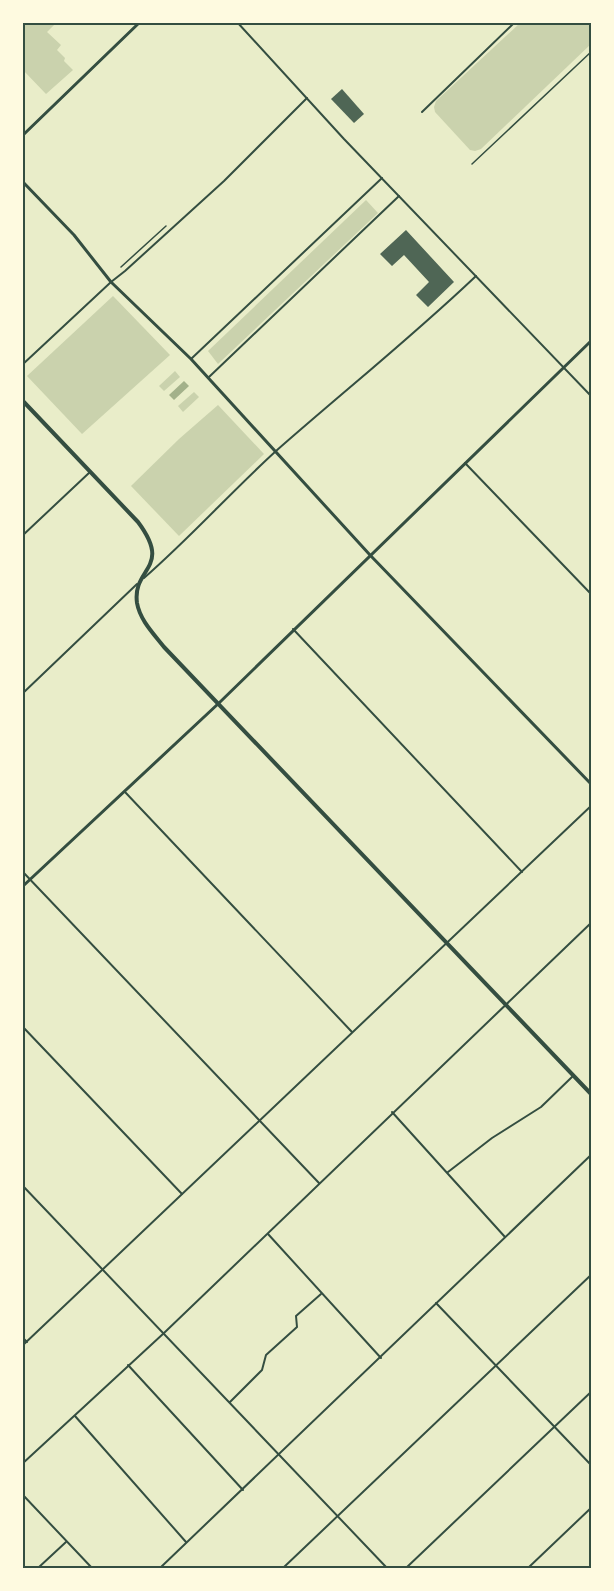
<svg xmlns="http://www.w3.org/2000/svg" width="614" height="1591" font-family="'Alegreya Sans',sans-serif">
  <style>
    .green { fill: #cad2ad }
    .water { fill: #a3b18a }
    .building { fill: #4f6655 }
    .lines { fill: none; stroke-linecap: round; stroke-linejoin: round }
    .path { stroke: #344e41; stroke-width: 1.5 }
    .service { stroke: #344e41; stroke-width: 1.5 }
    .minor { stroke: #344e41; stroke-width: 2 }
    .tertiary { stroke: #344e41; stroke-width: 3 }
    .secondary { stroke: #344e41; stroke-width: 4 }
    .neatline { fill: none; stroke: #344e41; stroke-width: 2 }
  </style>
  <rect width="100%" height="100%" fill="#e9edc9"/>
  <g class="green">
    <polygon points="23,22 56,23 47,32 61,45 57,50 65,58 64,61 73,70 46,94 23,70"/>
    <polygon points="520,23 591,23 591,44 481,149 475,151 470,150 435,112 434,107 436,101"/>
    <polygon points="366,200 378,213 218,364 208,351"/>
    <polygon points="113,296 170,355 82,434 27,376"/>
    <polygon points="175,371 180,377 164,391 159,386"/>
    <polygon points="194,392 199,397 183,412 178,406"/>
    <polygon points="218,405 264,454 179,536 131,486 179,439"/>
  </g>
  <polygon class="water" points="184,381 189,386 174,400 169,395"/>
  <g class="building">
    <polygon points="342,89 364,114 354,123 331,99"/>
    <polygon points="406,230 454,282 428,307 416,295 429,282 404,255 392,266 380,254"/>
  </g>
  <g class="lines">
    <polyline class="path" points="121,267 166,226"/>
    <polyline class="service" points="472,164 592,51"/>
    <g class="minor">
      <polyline points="237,22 344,139 592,397"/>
      <polyline points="422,112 515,22"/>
      <polyline points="191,359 382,178"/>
      <polyline points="22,365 111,282 125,271 224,181 307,98"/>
      <polyline points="209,377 399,196"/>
      <polyline points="465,463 592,595"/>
      <polyline points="22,536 90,472"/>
      <path d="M 144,578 C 191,537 231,492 276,451 C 343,392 412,337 476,276"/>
      <polyline points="293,629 522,872"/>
      <polyline points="22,694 137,584"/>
      <polyline points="125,792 352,1032"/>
      <polyline points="22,871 319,1183"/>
      <polyline points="22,1026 182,1194"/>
      <polyline points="392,1112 505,1237"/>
      <polyline points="448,1172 492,1138 541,1107 573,1076"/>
      <polyline points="22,1185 387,1568"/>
      <polyline points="268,1234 381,1358"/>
      <polyline points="436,1303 592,1466"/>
      <polyline points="22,1337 27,1342"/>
      <polyline points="22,1346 592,805"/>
      <polyline points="128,1365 243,1490"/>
      <polyline points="230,1402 262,1370 266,1355 297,1327 296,1316 321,1294"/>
      <polyline points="75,1416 186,1542"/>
      <polyline points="22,1464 164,1333 592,922"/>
      <polyline points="22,1494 92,1568"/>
      <polyline points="38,1568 66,1542"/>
      <polyline points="160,1568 592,1154"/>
      <polyline points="283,1568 592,1274"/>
      <polyline points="406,1568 592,1391"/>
      <polyline points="528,1568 592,1507"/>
    </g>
    <g class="tertiary">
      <polyline points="22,136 140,22"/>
      <polyline points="22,181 74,235 111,282 191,359 370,555 592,785"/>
      <polyline points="22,887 219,703 592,340"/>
    </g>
    <path class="secondary" d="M 22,400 L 138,522 C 173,569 132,567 137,603 C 140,620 153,633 164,647 L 592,1095"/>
  </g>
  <rect width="614" height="1591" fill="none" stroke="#fefae0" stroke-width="48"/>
  <rect x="24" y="24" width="566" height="1543" class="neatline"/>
</svg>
